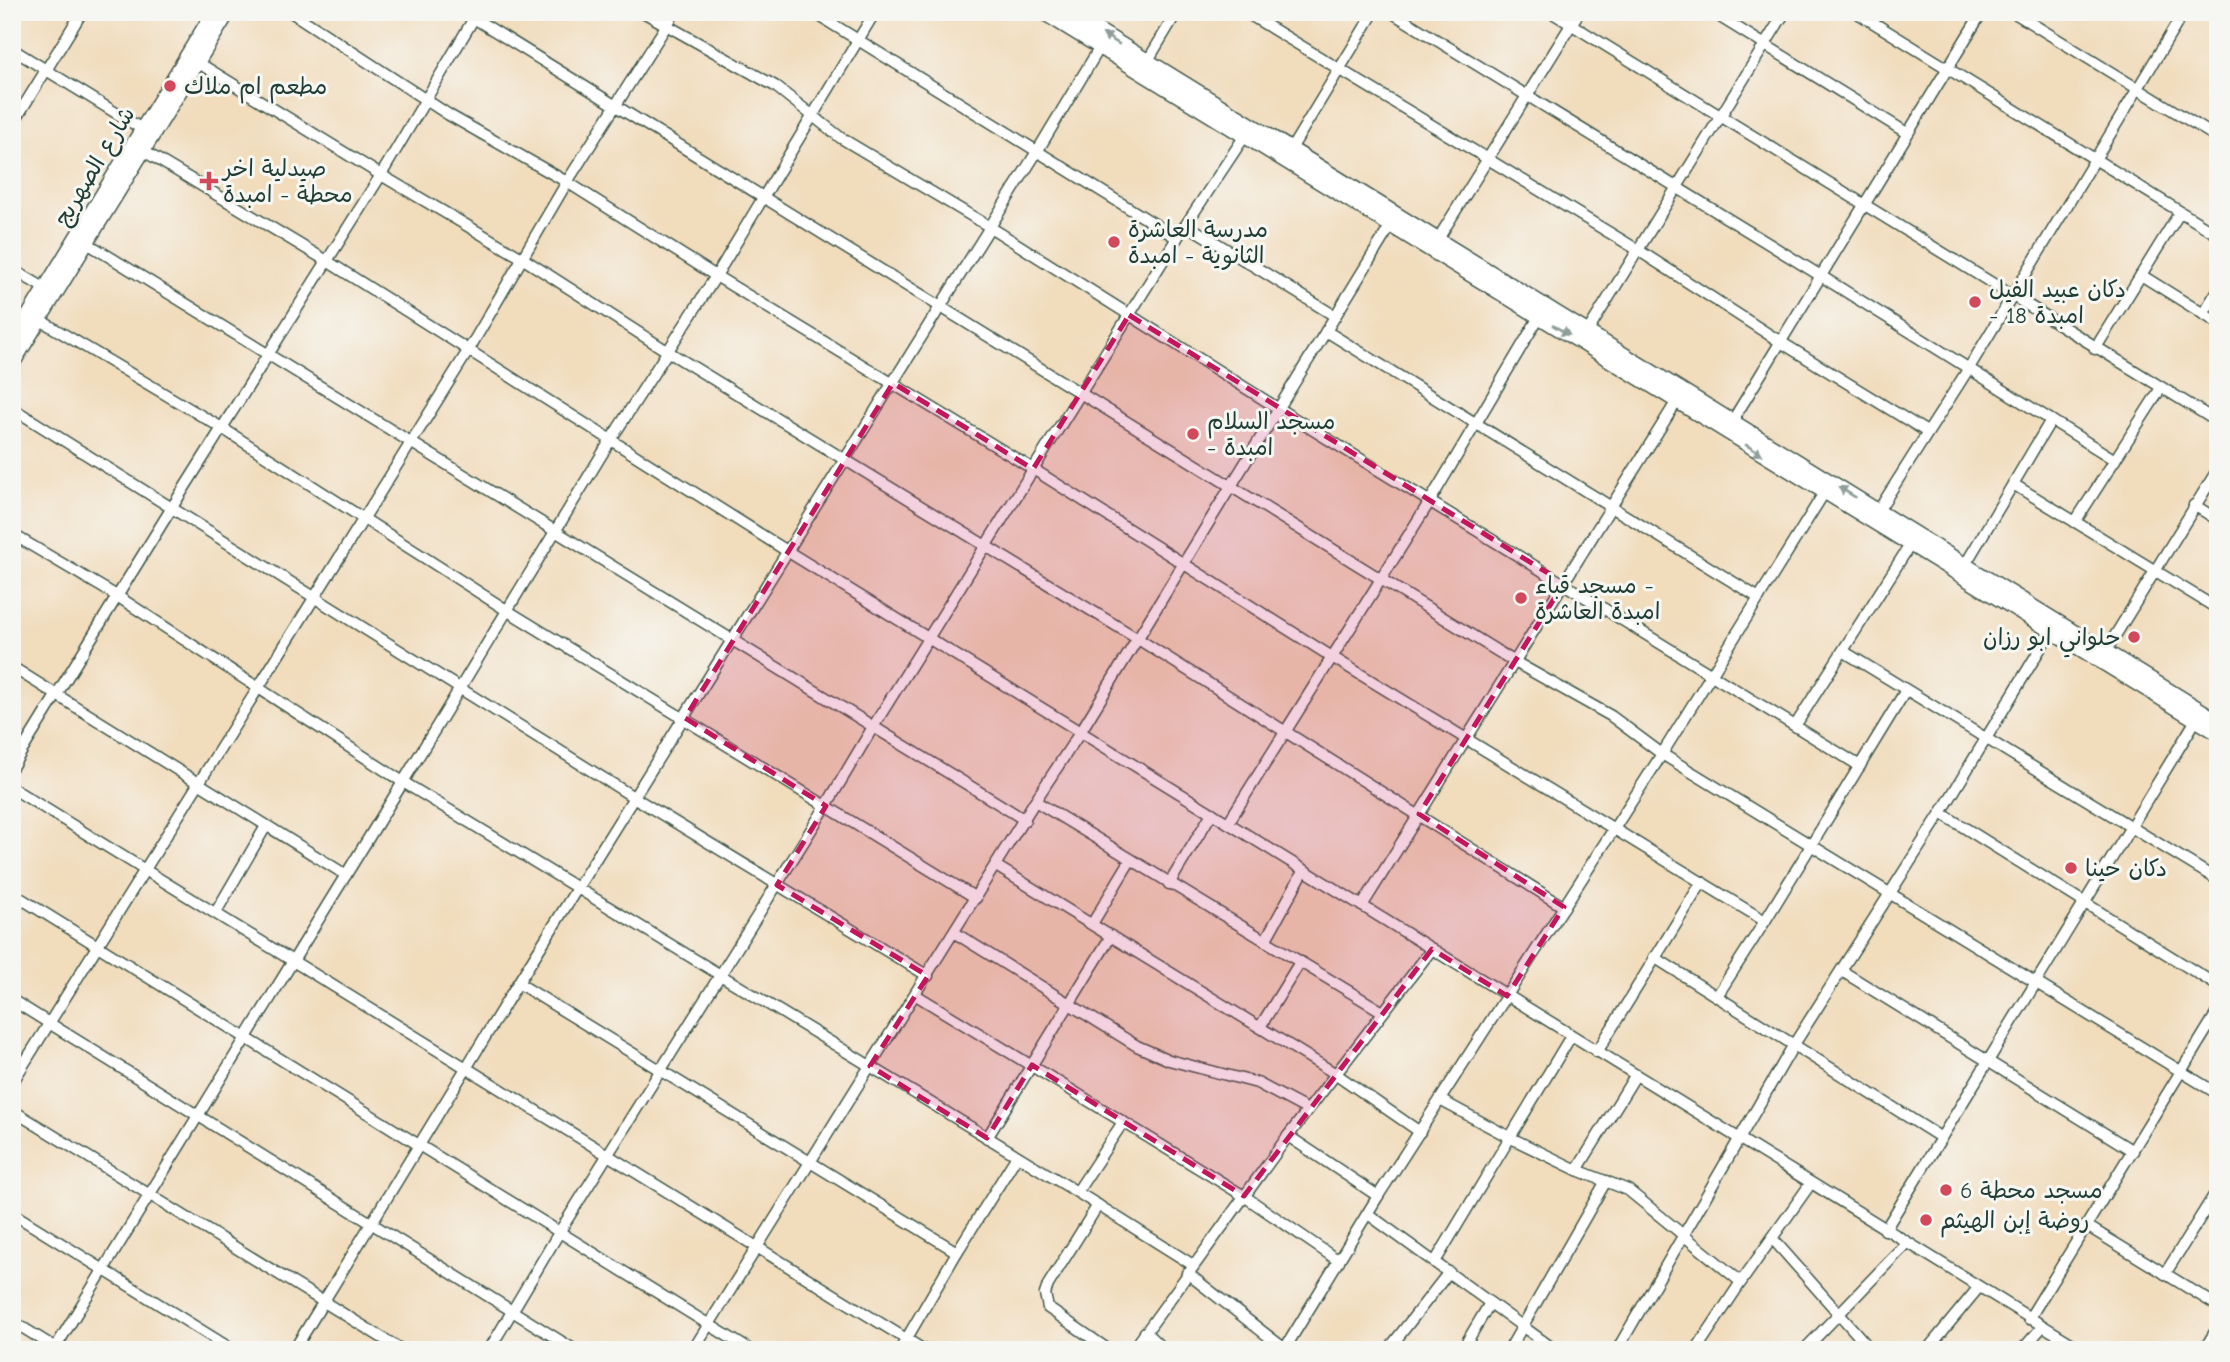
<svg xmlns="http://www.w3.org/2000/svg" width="2230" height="1362" font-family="'Comic Neue','Playpen Sans Arabic',sans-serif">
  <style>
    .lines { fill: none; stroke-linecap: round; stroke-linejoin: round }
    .minor-casing { stroke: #3e5548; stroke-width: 13 }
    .major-casing { stroke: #3e5548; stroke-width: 17 }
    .minor { stroke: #fff; stroke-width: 10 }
    .major { stroke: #fff; stroke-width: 14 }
    .oneway { fill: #8f9e9a }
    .marked { fill: #c2185b; fill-opacity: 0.2; stroke: #c2185b; stroke-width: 5; stroke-dasharray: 14 9; stroke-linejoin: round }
    .poi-dot { fill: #d1495b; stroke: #f6f6f2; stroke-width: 2.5 }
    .labels { text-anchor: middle; stroke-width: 6; stroke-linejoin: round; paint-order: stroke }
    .poi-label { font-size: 23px; fill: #1f3d34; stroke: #f6f6f2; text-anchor: start }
    .street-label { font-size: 23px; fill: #1f3d34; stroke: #f6f6f2 }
  </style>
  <rect width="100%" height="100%" fill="#f6f6f2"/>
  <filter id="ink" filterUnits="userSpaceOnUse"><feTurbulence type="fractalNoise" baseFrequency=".0143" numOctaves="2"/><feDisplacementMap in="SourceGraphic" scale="14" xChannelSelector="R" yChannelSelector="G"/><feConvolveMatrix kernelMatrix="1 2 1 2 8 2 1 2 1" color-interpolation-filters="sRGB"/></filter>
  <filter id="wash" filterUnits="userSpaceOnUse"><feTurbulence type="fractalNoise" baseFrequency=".00686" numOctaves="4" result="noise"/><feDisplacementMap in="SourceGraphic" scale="28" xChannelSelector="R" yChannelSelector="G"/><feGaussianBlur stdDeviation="1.57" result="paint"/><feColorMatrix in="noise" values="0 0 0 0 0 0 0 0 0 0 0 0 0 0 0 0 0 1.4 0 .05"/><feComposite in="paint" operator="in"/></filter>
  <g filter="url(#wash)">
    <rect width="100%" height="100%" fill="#f1dcbc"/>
  </g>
  <g filter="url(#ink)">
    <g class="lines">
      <defs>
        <g id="minor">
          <polyline points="291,12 449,115 567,182 716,276 1033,469 1332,657 1765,921"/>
          <polyline points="464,12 1515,662 1611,716 1662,754 2218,1094"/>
          <polyline points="643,12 775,86 841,138 990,227 1279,409 1860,766"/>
          <polyline points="813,12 1177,238"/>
          <polyline points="1245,12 1638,250 1779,341 1927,432"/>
          <polyline points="1391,12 1821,276 2115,460"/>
          <polyline points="1551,12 2218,422"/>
          <polyline points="1712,12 1907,133"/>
          <polyline points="1856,12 2218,235"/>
          <polyline points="2013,12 2218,138"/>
          <polyline points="12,49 147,132"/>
          <polyline points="197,62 381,175 522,258 667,351 1138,639 1564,907"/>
          <polyline points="1147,62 1177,12"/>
          <polyline points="12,125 82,12"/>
          <polyline points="137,147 327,261 787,551 2082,1350"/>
          <polyline points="1291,149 1374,12"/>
          <polyline points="1187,225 1335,316"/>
          <polyline points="1438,239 1579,12"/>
          <polyline points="87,243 1025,820"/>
          <polyline points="12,269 46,289"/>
          <polyline points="2141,275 2218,323"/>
          <polyline points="2203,314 2218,290"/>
          <polyline points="40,320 222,428 508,611 976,898"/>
          <polyline points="1326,331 1759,598"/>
          <polyline points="1588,331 1785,12"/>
          <polyline points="2095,349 2180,212"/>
          <polyline points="12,408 635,798 928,976"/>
          <polyline points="1728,428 1982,12"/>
          <polyline points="2013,484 2218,609"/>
          <polyline points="2194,505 2218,520"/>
          <polyline points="1878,511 1969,368 2184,12"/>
          <polyline points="2075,522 2161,388"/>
          <polyline points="12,534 117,596 403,782 1077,1192 1193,1265"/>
          <polyline points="1965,565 2051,420"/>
          <polyline points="1843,651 2218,880"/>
          <polyline points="2105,652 2218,469"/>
          <polyline points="12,667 346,875"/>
          <polyline points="1795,726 1910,545"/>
          <polyline points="12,767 171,509 381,175 477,13"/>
          <polyline points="12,788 924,1350"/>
          <polyline points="1035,801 1383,1012"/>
          <polyline points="1941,813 2218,986"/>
          <polyline points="1228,823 1430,501 1539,317"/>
          <polyline points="996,866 1336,1074 1420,1132"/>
          <polyline points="1169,884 1212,813"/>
          <polyline points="12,893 750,1350"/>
          <polyline points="1362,906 1677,401"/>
          <polyline points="216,912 266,826"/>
          <polyline points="1092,924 1130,861"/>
          <polyline points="955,933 1137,1046 1169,1060 1257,1083 1308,1110"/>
          <polyline points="1265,941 1304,870"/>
          <polyline points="1654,957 1940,1137"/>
          <polyline points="1842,971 2133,1151"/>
          <polyline points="518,983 957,1252"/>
          <polyline points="916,995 1244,1196 1339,1261"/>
          <polyline points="1717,996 1765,921 1906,690"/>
          <polyline points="12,1000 575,1350"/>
          <polyline points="1260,1027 1300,962"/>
          <polyline points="1597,1052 1702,882"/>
          <polyline points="12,1083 468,351 567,182 675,12"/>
          <polyline points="1440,1100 1511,1138 1577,1170 1628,1190 1741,1282"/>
          <polyline points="12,1110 402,1350"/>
          <polyline points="1288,1136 1378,1196"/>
          <polyline points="987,1138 1111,936"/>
          <polyline points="1577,1170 1635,1076"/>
          <polyline points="1077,1192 1123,1122"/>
          <polyline points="1098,1205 1048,1285 1045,1294 1048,1308 1109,1350"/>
          <polyline points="12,1213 233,1350"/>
          <polyline points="1368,1214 1555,1350"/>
          <polyline points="2087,1226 2218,1306"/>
          <polyline points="1885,1230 2196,720"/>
          <polyline points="1772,1238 1871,1350"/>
          <polyline points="1435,1262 1571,1036"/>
          <polyline points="1187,1273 1286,1350"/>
          <polyline points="2165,1274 2218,1189"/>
          <polyline points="2029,1319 2218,1011"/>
          <polyline points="12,1321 59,1350"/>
          <polyline points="1145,1332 1164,1350"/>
          <polyline points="54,1350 403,782 610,441 716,276 875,12"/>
          <polyline points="294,1350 518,983 1038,150 1100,47"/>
          <polyline points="489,1350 560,1231 826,806 873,727 1080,394 1177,238 1248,131"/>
          <polyline points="693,1350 1035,801 1081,731 1391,225"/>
          <polyline points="900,1350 957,1252 1017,1156"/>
          <polyline points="1133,1350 1288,1136 1432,949"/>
          <polyline points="1284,1350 1378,1196 1662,754 1824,493"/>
          <polyline points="1388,1350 1449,1272"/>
          <polyline points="1462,1350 1490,1303"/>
          <polyline points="1509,1350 1606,1181"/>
          <polyline points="1617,1350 1793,1046 1941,813 2051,631"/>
          <polyline points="1696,1350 1741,1282 1811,1183"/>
          <polyline points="1804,1350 1907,1243"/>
          <polyline points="1927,1350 1979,1287"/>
          <polyline points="2022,1350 2043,1326"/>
          <polyline points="2204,1350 2218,1327"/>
        </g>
        <g id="major">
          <polyline points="1043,12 2218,733"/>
          <polyline points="1068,12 2218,721"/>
          <polyline points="12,343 214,12"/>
          <polyline points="12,364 228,12"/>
        </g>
      </defs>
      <use href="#minor" class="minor-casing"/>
      <use href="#major" class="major-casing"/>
      <use href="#minor" class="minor"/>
      <use href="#major" class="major"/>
    </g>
    <defs><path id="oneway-solid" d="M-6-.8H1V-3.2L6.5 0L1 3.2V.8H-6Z" transform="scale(1.75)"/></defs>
    <g class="oneway">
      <use href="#oneway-solid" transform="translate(1111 39) rotate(-148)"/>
      <use href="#oneway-solid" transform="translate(1561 330) rotate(31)"/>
      <use href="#oneway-solid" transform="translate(1754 450) rotate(32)"/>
      <use href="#oneway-solid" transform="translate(1847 492) rotate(-148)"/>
    </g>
  </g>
  <path class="marked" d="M 1129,315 L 1564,583 L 1419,814 L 1564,907 L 1507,996 L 1432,949 L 1244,1196 L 1032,1065 L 987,1138 L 870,1066 L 928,976 L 777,885 L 826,806 L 685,718 L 893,383 L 1033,469 Z"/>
  <g class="poi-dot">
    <circle cx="170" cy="86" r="7"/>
    <path d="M205.5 170.5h7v7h7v7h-7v7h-7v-7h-7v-7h7z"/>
    <circle cx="1114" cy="242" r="7"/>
    <circle cx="1975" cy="302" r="7"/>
    <circle cx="1193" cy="434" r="7"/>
    <circle cx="1521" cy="598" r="7"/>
    <circle cx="2134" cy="637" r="7"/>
    <circle cx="2071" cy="868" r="7"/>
    <circle cx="1946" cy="1190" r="7"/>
    <circle cx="1926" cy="1220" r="7"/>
  </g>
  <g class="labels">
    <g class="poi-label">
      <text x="184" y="94">مطعم ام ملاك</text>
      <text x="223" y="176">صيدلية اخر<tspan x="223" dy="26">محطة - امبدة</tspan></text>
      <text x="1128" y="237">مدرسة العاشرة<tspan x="1128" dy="26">الثانوية - امبدة</tspan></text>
      <text x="1989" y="297">دكان عبيد الفيل<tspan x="1989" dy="26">- امبدة 18</tspan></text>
      <text x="1207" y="429">مسجد السلام<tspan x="1207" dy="26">- امبدة</tspan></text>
      <text x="1535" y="593">مسجد قباء -<tspan x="1535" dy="26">امبدة العاشرة</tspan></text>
      <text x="2120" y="645" text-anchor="end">حلواني ابو رزان</text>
      <text x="2085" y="876">دكان حينا</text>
      <text x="1960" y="1198">مسجد محطة 6</text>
      <text x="1940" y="1228">روضة إبن الهيثم</text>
    </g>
    <g class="street-label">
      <text transform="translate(94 166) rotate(-59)" y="8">شارع الصهريج</text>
    </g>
  </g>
  <rect width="2230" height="1362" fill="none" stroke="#f6f6f2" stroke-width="42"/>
</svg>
